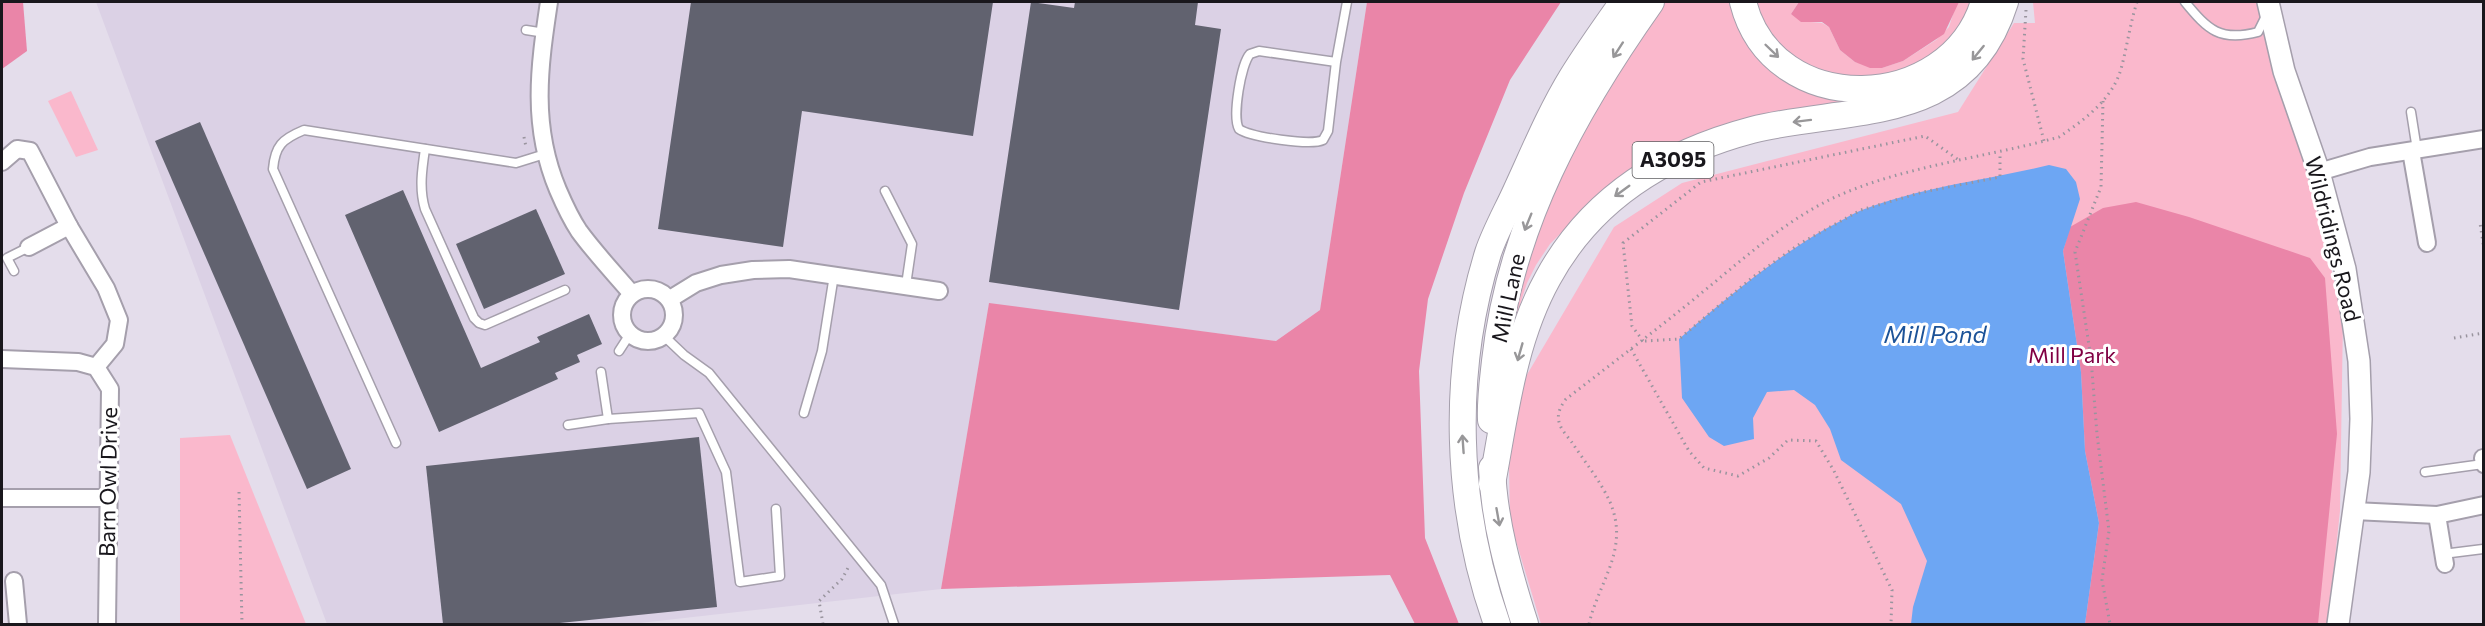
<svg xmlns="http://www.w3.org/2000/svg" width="2485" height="626" font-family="Commissioner,sans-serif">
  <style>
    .built { fill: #dbd1e5 }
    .green { fill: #fab8cc }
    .forest { fill: #ea85a8 }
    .water { fill: #6da6f3 }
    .building { fill: #61626f }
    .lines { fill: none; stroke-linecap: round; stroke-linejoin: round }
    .service-casing { stroke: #a59fac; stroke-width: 11 }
    .minor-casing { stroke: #a59fac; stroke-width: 20 }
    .tertiary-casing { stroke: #a59fac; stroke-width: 24 }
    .primary-casing { stroke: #a59fac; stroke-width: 28 }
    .path { stroke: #99949e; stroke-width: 3; stroke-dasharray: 1.5 4.5; stroke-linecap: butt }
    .service { stroke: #fff; stroke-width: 8 }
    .minor { stroke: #fff; stroke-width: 16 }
    .tertiary { stroke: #fff; stroke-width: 21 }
    .primary { stroke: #fff; stroke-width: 26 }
    .oneway { stroke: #989799 }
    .labels { text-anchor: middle; stroke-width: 6; stroke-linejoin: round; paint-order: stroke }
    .shield { fill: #fff; stroke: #5e5d60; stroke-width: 1.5 }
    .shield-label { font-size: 21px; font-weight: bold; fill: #19171c }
    .street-label { font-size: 22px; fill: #19171c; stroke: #fff }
    .park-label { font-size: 22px; fill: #800043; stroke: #fff }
    .water-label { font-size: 24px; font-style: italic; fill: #1c5398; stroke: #fff }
  </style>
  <rect width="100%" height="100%" fill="#e4ddeb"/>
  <polygon class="built" points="96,2 1367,2 1320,310 1276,341 989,304 941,589 631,624 327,624"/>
  <g class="green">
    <polygon points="1665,2 1735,2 1789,75 1937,83 1793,116 1595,199 1550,244 1536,265 1527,283 1517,314 1512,313 1520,277 1565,162 1651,18"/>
    <polygon points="1752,2 1799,2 1791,14 1811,22 1822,23 1829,27 1840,50 1855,62 1882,68 1903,61 1936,40 1949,27 1955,8 1959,2 1980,2 1960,35 1906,75 1839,78 1799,62 1772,37"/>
    <polygon points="2033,2 2256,2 2310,180 2343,318 2340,511 2328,624 1541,624 1510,521 1508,407 1614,227 1682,183 1958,112 2014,23 2035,23"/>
    <polygon points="71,91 98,150 76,157 48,101"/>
    <polygon points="230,435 306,624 180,624 180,438"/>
  </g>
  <g class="forest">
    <polygon points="2,2 23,2 27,51 2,69"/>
    <polygon points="1367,2 1561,2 1510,80 1464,193 1428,299 1419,371 1425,538 1459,624 1415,624 1390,575 941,589 989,303 1276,341 1320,310"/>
    <polygon points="1799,2 1959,2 1944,34 1903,61 1882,68 1870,68 1855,62 1840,50 1829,27 1822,22 1801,22 1791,14"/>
    <polygon points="2136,202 2189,217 2310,258 2325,278 2337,434 2318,624 2085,624 2099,523 2085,451 2081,372 2063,251 2070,227 2103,208"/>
  </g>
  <path class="water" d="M 2049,165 L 2066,169 L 2076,182 L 2080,199 L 2063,251 L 2081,372 L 2085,451 L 2099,523 L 2085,624 L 1911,624 L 1913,607 L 1927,561 L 1901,504 L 1841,460 L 1830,429 L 1815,405 L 1794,390 L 1767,392 L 1753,418 L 1754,439 L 1724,446 L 1709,437 L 1682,398 L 1679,339 C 1727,298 1774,258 1829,227 C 1840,222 1851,214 1862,210 C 1921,187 1987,180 2049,165 Z"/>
  <g class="building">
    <polygon points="691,2 993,2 973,136 802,111 783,247 658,229"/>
    <polygon points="1031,2 1074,8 1075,2 1198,2 1195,25 1221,29 1179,310 989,282"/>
    <polygon points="200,122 351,469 307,489 155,141"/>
    <polygon points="403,190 481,368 540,342 537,337 589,314 602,344 577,355 580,362 555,373 558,379 439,432 345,215"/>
    <polygon points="536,209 565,274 484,309 456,244"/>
    <polygon points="699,437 717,607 550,624 443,624 426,466"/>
  </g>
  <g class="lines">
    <defs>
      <g id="service">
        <path d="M 2185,2 C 2208,30 2220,42 2258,32 L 2267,14"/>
        <polyline points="526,30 545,33"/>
        <path d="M 1336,62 L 1259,51 L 1250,54 C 1241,64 1232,117 1239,129 C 1250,137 1311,146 1323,140 L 1328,131 L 1336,62 L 1347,2"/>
        <polyline points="2411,112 2417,150"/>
        <path d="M 425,149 C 422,169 419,189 425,209 L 474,318 L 479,323 L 485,325 L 565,290"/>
        <polyline points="885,191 912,244 906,285"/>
        <polyline points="14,271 7,258 29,247"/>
        <polyline points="664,336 684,355 709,373 881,585 894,624"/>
        <polyline points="619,351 630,334"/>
        <polyline points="601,372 608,419 699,413 726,472 740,582 780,576 776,509"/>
        <polyline points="804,413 822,351 834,275"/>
        <polyline points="568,425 608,419"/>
        <path d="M 396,443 L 273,169 C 275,146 282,139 304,130 L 516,163 L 545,154"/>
        <polyline points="2425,472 2483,464"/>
        <polyline points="2443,554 2483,549"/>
      </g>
      <g id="minor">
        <path d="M 549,2 C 539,68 531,126 558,190 C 564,204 571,219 579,231 C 595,253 614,273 632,294"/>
        <polyline points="2411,151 2427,243"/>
        <polyline points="2,162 17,149 30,151 69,226 106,288 119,320 115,344 96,367"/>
        <polyline points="2319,172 2370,157 2484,139"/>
        <polyline points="29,247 69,226"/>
        <circle cx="648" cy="315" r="26"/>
        <polyline points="670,299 696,283 721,275 753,270 789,269 939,291"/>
        <polyline points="2,359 78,362 96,367 110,389 107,624"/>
        <polyline points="2483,458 2484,464"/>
        <polyline points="2,498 107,498"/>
        <polyline points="2354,511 2437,515 2484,505"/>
        <polyline points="2437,515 2445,564"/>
        <polyline points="14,581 18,624"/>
      </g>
      <polyline id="tertiary" points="2268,2 2284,71 2319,172 2345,269 2359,361 2361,419 2359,472 2338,624"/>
      <g id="primary">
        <path d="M 1743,2 C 1773,121 1950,115 1984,2"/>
        <path d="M 1491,420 C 1490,400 1493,380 1495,361 C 1510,225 1574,111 1651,2"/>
        <path d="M 1492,468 C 1494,521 1509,574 1525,624"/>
        <path d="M 1492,484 C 1505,415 1513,341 1548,278 C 1591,199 1665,153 1752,130 C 1852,105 1966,127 2005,2"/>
        <path d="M 1497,624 C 1455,506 1451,373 1488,253 C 1495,232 1507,211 1516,191 C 1534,152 1550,113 1572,77 C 1588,51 1606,26 1623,2"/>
      </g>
    </defs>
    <use href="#service" class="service-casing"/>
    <use href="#minor" class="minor-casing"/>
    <use href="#tertiary" class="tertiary-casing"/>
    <use href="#primary" class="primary-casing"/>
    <g class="path">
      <polyline points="2026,10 2023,59 2044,141"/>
      <polyline points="2103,101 2101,187 2075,252 2091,359 2097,434 2109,531 2102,580 2110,624"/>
      <polyline points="524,137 526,147"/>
      <polyline points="2484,223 2480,223 2484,249"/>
      <polyline points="2454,338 2484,333"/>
      <polyline points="1643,341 1632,326 1623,243 1701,182 1925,136 1960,161"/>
      <polyline points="1645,341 1679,339 1753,277 1801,243 1861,210 1923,192 2000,177 2000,152"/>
      <polyline points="1631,349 1689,451 1704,468 1738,476 1769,458 1788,440 1816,441 1834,471 1892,590 1891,624"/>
      <polyline points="239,492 242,624"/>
      <polyline points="823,624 819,601 842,579 849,566"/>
      <path d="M 1589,624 C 1599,581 1630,549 1610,502 C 1601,482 1585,462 1573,444 C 1569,438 1562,431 1560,425 C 1556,415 1560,407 1566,399 C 1610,365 1655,331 1699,295 C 1741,261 1782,223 1831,199 C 1901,166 1985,158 2059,137 C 2084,120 2112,100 2121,69 C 2127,47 2130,24 2137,2"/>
    </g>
    <use href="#service" class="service"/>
    <use href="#minor" class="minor"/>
    <use href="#tertiary" class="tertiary"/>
    <use href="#primary" class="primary"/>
  </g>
  <defs><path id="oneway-shaft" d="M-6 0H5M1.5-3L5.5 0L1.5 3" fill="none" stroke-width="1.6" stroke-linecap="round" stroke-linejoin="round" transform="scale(1.5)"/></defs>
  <g class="oneway">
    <use href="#oneway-shaft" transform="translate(1618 50) rotate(123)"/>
    <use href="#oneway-shaft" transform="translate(1772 51) rotate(44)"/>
    <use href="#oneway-shaft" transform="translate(1978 53) rotate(129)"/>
    <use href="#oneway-shaft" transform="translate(1802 121) rotate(173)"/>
    <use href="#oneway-shaft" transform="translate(1622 191) rotate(144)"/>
    <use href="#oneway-shaft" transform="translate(1528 222) rotate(112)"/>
    <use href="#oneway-shaft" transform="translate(1520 352) rotate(106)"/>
    <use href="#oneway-shaft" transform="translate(1463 444) rotate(-94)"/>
    <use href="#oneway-shaft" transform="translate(1498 517) rotate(80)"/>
  </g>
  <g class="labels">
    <rect class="shield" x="1632.5" y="142" width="81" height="36" rx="4.5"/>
    <g class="shield-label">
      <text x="1673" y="167">A3095</text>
    </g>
    <g class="street-label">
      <text transform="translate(2333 239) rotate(76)" y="8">Wildridings Road</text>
      <text transform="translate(1508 298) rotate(-78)" y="8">Mill Lane</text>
      <text transform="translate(108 482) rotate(-89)" y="8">Barn Owl Drive</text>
    </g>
    <g class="park-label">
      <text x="2072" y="363">Mill Park</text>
    </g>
    <g class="water-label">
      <text x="1935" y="343">Mill Pond</text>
    </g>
  </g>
  <rect width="2485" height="626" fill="none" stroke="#19171c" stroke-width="6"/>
</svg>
